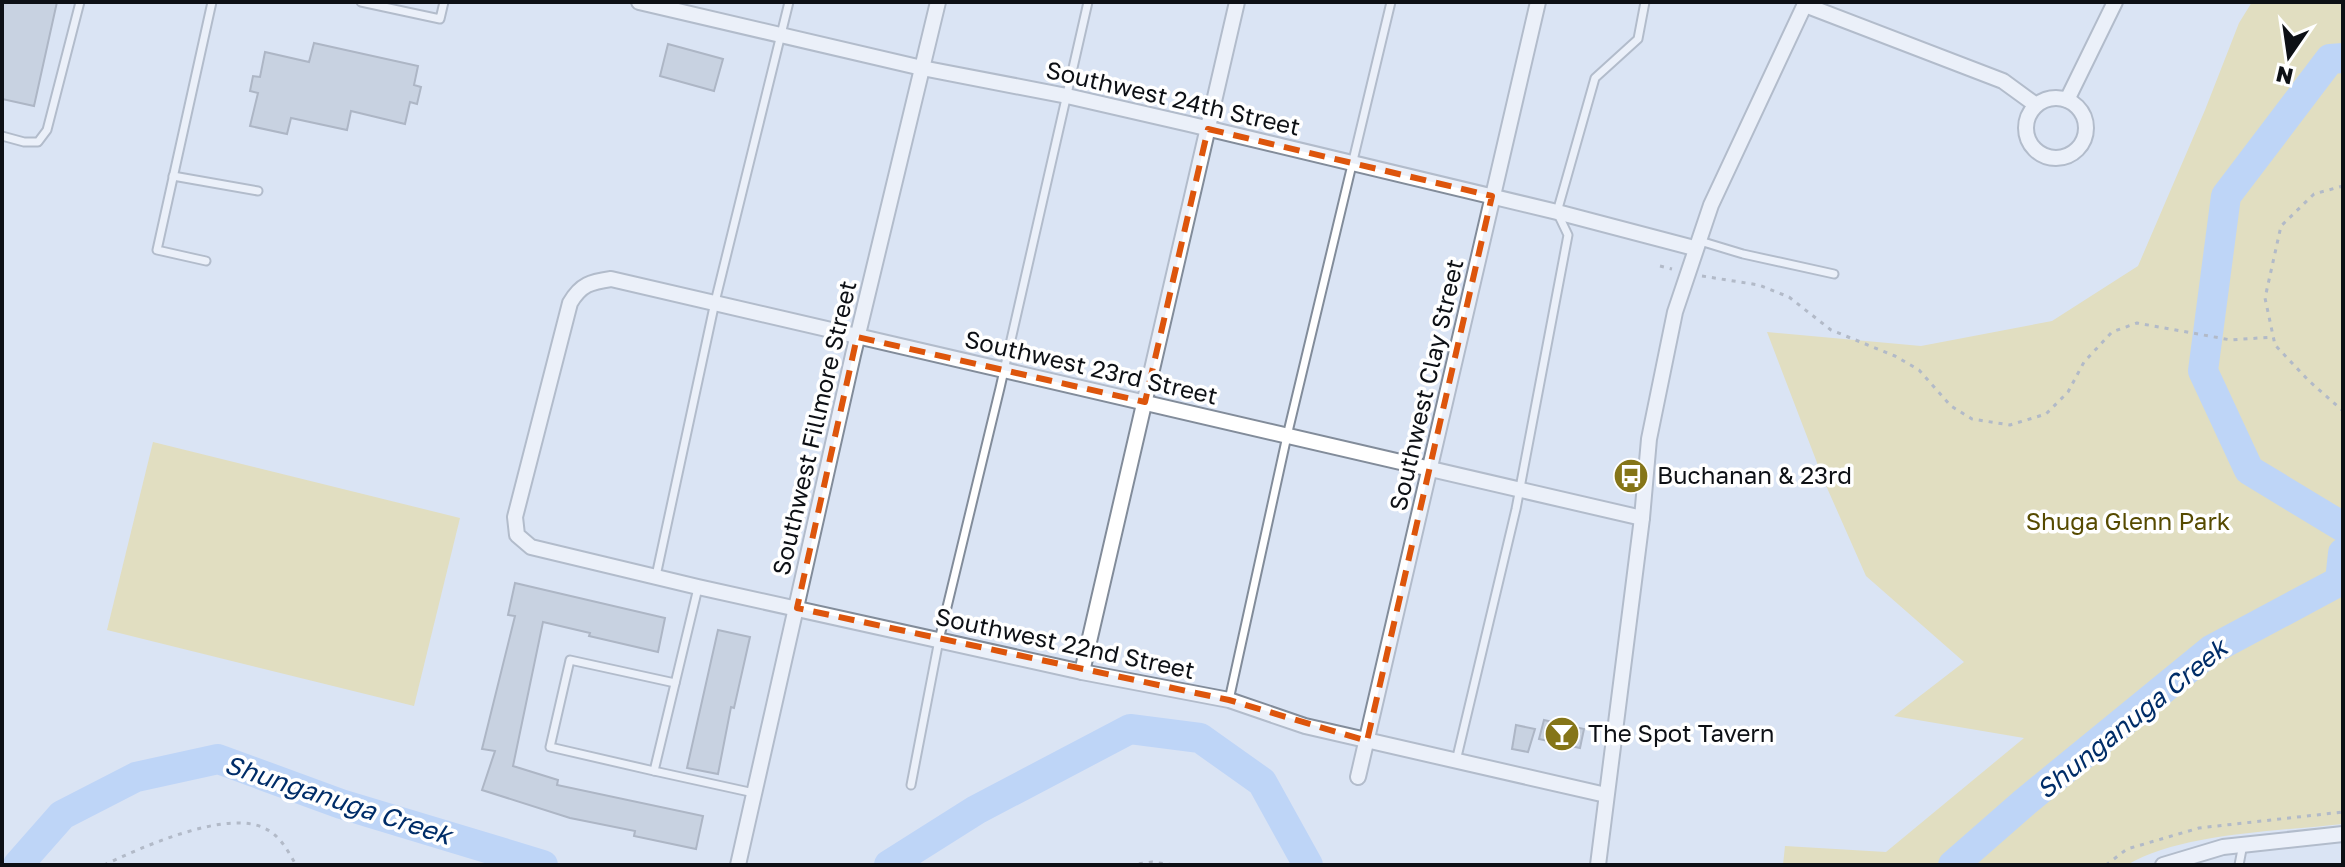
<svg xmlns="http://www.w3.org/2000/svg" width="2345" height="867" font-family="'Golos Text',sans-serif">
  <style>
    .green { fill: #e8d783 }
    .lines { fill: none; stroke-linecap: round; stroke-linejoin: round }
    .river { stroke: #9cc3fb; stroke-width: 30 }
    .building { fill: #b2bdcb; stroke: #757e8c; stroke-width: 2 }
    .service-casing { stroke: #828c9a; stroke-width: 11 }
    .minor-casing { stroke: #828c9a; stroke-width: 18 }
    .path { stroke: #808792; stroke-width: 3; stroke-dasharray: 4 6; stroke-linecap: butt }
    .service { stroke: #fff; stroke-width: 7 }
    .minor { stroke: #fff; stroke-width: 14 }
    .marked { fill: none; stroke: #dd550c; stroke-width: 6; stroke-dasharray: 16 10; stroke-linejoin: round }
    .labels { text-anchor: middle; stroke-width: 7; stroke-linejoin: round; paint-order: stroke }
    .street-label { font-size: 24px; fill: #0d1015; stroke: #fff }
    .poi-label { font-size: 24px; fill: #0d1015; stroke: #fff; text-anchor: start }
    .park-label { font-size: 24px; fill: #564a00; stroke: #fff }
    .water-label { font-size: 26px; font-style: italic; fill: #002d68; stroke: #fff }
  </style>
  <rect width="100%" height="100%" fill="#dae4f4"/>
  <g class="green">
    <path d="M 2252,2 L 2343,2 L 2343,824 C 2280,831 2181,833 2127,865 L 1783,865 L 1785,846 L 1886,852 L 2024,738 L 1894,716 L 1964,662 L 1866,576 L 1824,481 L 1767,332 L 1921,346 L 2052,321 L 2138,266 L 2205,110 L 2239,23 Z"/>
    <polygon points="153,442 460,518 414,706 107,630"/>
  </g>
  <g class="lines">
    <g class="river">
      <polyline points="2343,58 2330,59 2226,196 2203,371 2249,470 2343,527"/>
      <polyline points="18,865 62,815 136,777 218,759 341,804 543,865"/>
      <polyline points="889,865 976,810 1130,729 1200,738 1262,782 1308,865"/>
      <polyline points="1953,865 2025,802 2211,650 2340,581 2343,553"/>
    </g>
  </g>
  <g class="building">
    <polygon points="2,2 57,2 34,106 2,99"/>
    <polygon points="314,43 418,66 414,85 421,87 417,104 410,102 405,124 351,111 347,130 291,118 287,134 250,126 258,93 250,91 253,76 260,77 265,52 309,62"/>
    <polygon points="668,44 723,59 714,91 660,76"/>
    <polygon points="515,583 665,618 658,652 589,636 590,633 543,622 513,766 558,780 557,785 703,816 696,849 634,836 635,831 570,818 482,790 495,751 482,749 515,616 508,615"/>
    <polygon points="718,630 750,637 734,708 731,707 718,774 687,768"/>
    <polygon points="1544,720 1584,729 1580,748 1539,739"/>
    <polygon points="1516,725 1535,729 1528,752 1512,749"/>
  </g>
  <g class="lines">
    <defs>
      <g id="service">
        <polyline points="361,2 440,19 444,2"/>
        <polyline points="2,136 24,142 38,142 47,130 80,2"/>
        <polyline points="173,176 258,191"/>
        <polyline points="1700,241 1743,254 1834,274"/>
        <polyline points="206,261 157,250 212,2"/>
        <polyline points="656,576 715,302 789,2"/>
        <polyline points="698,588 654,771 754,793"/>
        <polyline points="1229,700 1287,436 1391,2"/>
        <polyline points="1456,761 1516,509 1568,235 1557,212 1595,78 1638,39 1645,2"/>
        <polyline points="654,771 550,747 570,660 675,683"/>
        <polyline points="911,785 939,640 1000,388 1088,2"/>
        <polyline points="2239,865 2243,844"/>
      </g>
      <g id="minor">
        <polyline points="639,2 922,68 1067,96 1189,124 1557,212 1694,248"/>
        <polyline points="1805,5 2003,81 2036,105"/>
        <circle cx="2056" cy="128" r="30"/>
        <polyline points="2067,100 2115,2"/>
        <polyline points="1082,672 1237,2"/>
        <polyline points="1358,777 1538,2"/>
        <path d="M 1606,795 L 1305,726 L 1229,700 L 1082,672 L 698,587 L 531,547 L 517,535 L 515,517 L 570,303 C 581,284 591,282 611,279 L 1642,518"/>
        <polyline points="738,865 853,355 938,2"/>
        <polyline points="1598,865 1642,518 1649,439 1675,312 1711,205 1806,2"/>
        <polyline points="2163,865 2223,847 2343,834"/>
      </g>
    </defs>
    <use href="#service" class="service-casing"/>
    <use href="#minor" class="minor-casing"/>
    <g class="path">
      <polyline points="2343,186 2314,194 2281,226 2265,298 2275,345 2309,381 2343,411"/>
      <polyline points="1660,266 1672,269"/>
      <polyline points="1702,276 1759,285 1789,297 1831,330 1895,356 1919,370 1951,406 1972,419 2010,425 2046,414 2068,392 2084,362 2112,332 2137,323 2231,340 2273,337"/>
      <path d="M 104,865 C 140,848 226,809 264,828 C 280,835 288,851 296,865"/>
      <polyline points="1129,865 1152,862 1175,865"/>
      <polyline points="2106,865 2127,849 2199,828 2343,812"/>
    </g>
    <use href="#service" class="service"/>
    <use href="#minor" class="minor"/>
  </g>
  <path d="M0 0H2345V867H0ZM 1208,129 L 1492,196 L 1367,741 L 1229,700 L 797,608 L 857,337 L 1145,402 Z" fill="#dae4f4" fill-opacity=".55" fill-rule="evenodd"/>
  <path class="marked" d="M 1208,129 L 1492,196 L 1367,741 L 1229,700 L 797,608 L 857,337 L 1145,402 Z"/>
  <defs>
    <symbol id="bus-disc" viewBox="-11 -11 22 22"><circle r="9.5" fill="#857518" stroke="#fff"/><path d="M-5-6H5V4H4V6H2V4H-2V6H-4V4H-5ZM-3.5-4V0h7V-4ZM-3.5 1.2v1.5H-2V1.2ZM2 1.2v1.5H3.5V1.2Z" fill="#fff"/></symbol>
    <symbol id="bar-disc" viewBox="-11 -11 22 22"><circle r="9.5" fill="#857518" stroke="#fff"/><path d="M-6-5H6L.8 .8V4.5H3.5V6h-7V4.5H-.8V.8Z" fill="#fff"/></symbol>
  </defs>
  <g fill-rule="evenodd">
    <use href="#bus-disc" x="1611" y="456" width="40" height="40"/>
    <use href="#bar-disc" x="1542" y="714" width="40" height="40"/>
  </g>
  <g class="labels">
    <g class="street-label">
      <text transform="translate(1173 99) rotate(13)" y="8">Southwest 24th Street</text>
      <text transform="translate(1091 368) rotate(13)" y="8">Southwest 23rd Street</text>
      <text transform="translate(1427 385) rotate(-77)" y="8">Southwest Clay Street</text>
      <text transform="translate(815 428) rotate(-77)" y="8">Southwest Fillmore Street</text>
      <text transform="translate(1065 644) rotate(12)" y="8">Southwest 22nd Street</text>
    </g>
    <g class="poi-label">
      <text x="1657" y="484">Buchanan &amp; 23rd</text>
      <text x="1588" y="742">The Spot Tavern</text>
    </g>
    <g class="park-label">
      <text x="2128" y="530">Shuga Glenn Park</text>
    </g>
    <g class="water-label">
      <text transform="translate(2132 719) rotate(-39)" y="9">Shunganuga Creek</text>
      <text transform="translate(338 800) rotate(18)" y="9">Shunganuga Creek</text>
    </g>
  </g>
  <rect width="2345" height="867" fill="none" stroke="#0d1015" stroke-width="8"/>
  <g transform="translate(2289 56) rotate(193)" stroke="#ffffff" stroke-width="6" paint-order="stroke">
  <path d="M0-6L14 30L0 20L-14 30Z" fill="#0d1015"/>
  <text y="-12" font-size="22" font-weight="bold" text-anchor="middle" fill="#0d1015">N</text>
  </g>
</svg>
